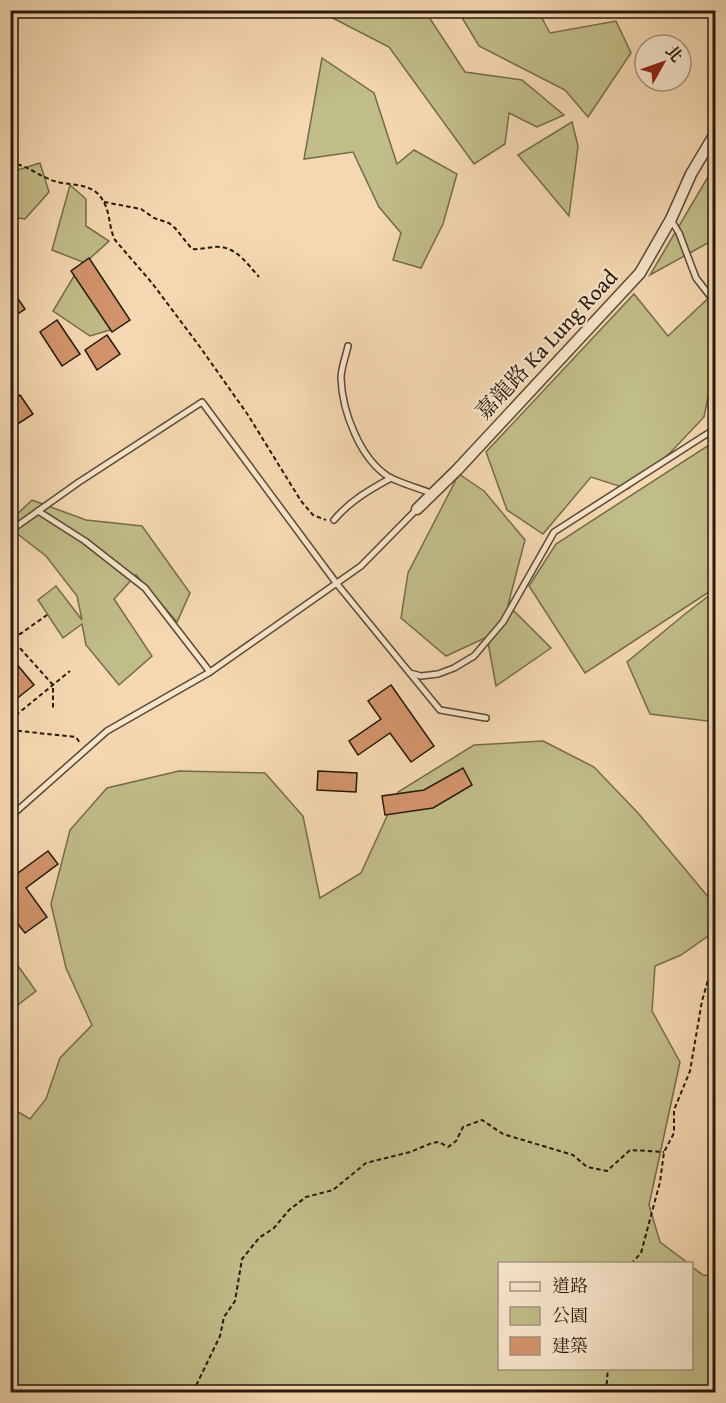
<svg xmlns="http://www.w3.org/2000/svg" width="726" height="1403" font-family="'Gentium Book Plus','Noto Serif TC',serif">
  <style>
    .green { fill: #c1bd88; stroke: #746b4a; stroke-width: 1.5 }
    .building { fill: #d3946b; stroke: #26190d; stroke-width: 1.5 }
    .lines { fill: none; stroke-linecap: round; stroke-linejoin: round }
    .service-casing { stroke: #5a4936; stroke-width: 8 }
    .minor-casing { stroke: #5a4936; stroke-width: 13 }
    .path { stroke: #26190d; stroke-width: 2; stroke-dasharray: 4.5 3; stroke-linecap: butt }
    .service { stroke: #f8e6cc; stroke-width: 5 }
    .minor { stroke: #f8e6cc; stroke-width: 10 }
    .labels { text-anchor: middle; stroke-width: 4.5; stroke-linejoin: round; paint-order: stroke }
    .street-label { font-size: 22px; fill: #26190d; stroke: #f8e6cc }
  </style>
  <rect width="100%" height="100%" fill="#f5d8b1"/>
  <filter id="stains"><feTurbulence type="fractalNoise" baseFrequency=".00333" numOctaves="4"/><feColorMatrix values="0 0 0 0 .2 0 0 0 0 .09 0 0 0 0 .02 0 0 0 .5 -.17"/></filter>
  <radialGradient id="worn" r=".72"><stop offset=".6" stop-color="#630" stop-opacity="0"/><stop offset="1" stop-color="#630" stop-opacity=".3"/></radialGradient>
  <g class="green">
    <polygon points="326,10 425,11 465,72 522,80 564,115 537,127 509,113 505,144 474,164 389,47 325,14"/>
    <polygon points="458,11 538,11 550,33 616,21 631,53 588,117 565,90 479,46"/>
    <polygon points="322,58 374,93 397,164 414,150 457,174 443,224 421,268 393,260 401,233 379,207 353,152 304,159"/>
    <polygon points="572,122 578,146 569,216 518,155"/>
    <polygon points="40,163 49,192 25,219 11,217 11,172"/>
    <polygon points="715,165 715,239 650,275"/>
    <polygon points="70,185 86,199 86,226 109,241 85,263 52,250"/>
    <polygon points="74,276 109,299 110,330 90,336 53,311"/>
    <polygon points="715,292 715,362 704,417 671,452 628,489 591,477 543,534 507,510 486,452 634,294 668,336"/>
    <polygon points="712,443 716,449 715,588 585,673 529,586 556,544"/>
    <polygon points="459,474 484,491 525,540 508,605 551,648 496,686 487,637 446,656 401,618 408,573"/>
    <polygon points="32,500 86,520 142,526 190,593 177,622 136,575 114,599 152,656 119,685 86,645 82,624 63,638 38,600 56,586 82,620 77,596 46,556 11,529 11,520"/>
    <polygon points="715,591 715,722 650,714 627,662 685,614"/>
    <polygon points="543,741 594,767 638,813 715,905 715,931 681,955 655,966 652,1011 680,1062 649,1205 660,1242 688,1263 500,1264 500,1368 692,1368 692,1267 703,1275 715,1276 715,1392 11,1392 10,1107 30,1119 46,1099 60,1058 92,1025 66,968 51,904 70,830 107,788 179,771 265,773 303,816 320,898 361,873 398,792 474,745"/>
    <polygon points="18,966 36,991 11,1010 11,972"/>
  </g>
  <g class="building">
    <polygon points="89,258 130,320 112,332 71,271"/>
    <polygon points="10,287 25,309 10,319"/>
    <polygon points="57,320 80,354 62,366 40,332"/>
    <polygon points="107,335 120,354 97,370 85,350"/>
    <polygon points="20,395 33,414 10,429 10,401"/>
    <polygon points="10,656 34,685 10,704"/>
    <polygon points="391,685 434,746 411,762 390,733 358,755 349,741 381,719 368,701"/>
    <polygon points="463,768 472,785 433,808 385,815 382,796 424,790"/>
    <polygon points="318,771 357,773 356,792 317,790"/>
    <polygon points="48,851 58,864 26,888 47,917 25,933 10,914 10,879"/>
  </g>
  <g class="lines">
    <defs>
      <g id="service">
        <polyline points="671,220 679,233 696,278 714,301 716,319"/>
        <path d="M 348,346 C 346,356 341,368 341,378 C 342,411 360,459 389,477 C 402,484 419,488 433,494"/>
        <polyline points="38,511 85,541 145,588 210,672"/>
        <path d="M 334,520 C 350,501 369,490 391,478"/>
        <polyline points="10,531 79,482 202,402 337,584 440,710 486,718"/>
        <polyline points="410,673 421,676 438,674 454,668 474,656 503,622 554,532 710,432"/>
        <polyline points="10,817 107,731 210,672 361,566 417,509"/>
      </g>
      <polyline id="minor" points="417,509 457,470 640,273 671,219 691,174 716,132"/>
    </defs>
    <use href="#service" class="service-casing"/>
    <use href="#minor" class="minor-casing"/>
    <g class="path">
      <path d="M 10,163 C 26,165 35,173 49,179 C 63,186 85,182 97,193 C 112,208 107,224 115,240 L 152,283 L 200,347 L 248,415 L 301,501 L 313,515 L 326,520"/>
      <path d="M 104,202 L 141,209 L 154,218 L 169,223 L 175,228 L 192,249 C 202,250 211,246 221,247 C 238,249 248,265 259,277"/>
      <polyline points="10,637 53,685 53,710"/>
      <polyline points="13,639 47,615"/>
      <polyline points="10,720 70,671"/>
      <polyline points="10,730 76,737 80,743"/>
      <polyline points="10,1114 11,1114"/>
      <polyline points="631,1264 641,1253 660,1182 664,1152 674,1133 674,1110 690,1071 702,1001 710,973 716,961"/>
      <polyline points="193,1392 220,1336 224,1317 235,1301 242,1259 259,1238 274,1228 289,1210 306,1197 333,1190 366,1163 410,1152 432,1143 439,1142 448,1147 456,1141 463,1127 482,1120 503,1134 573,1155 587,1167 607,1171 630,1150 664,1152"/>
      <polyline points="606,1392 608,1368"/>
    </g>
    <use href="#service" class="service"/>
    <use href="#minor" class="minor"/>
  </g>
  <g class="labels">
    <g class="street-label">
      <text transform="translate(546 344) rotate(-47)" y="8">嘉龍路 Ka Lung Road</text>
    </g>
  </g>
  <rect width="726" height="1403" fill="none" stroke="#f5d8b1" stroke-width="36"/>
  <rect x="12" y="12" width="702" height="1379" fill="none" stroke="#26190d" stroke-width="3"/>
  <rect x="18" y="18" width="690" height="1367" fill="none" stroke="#26190d" stroke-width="1.5"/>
  <rect x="498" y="1262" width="195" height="108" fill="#f8e6cc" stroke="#a49480" stroke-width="1.5"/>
  <rect x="510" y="1282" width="30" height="9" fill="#f8e6cc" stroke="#a49480" stroke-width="1.5"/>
  <text x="552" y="1292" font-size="18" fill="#26190d">道路</text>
  <rect x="510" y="1307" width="30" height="18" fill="#c1bd88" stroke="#a49480" stroke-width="1.5"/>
  <text x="552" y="1322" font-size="18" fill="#26190d">公園</text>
  <rect x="510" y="1337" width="30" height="18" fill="#d3946b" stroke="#a49480" stroke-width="1.5"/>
  <text x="552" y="1352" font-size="18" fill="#26190d">建築</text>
  <g transform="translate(663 63) rotate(50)"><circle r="28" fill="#f8e6cc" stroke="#a49480" stroke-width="1.5"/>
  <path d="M0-4.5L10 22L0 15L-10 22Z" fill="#8f2418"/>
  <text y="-9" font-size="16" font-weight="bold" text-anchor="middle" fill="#26190d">北</text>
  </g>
  <rect width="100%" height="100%" filter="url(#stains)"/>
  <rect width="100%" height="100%" fill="url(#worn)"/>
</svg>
